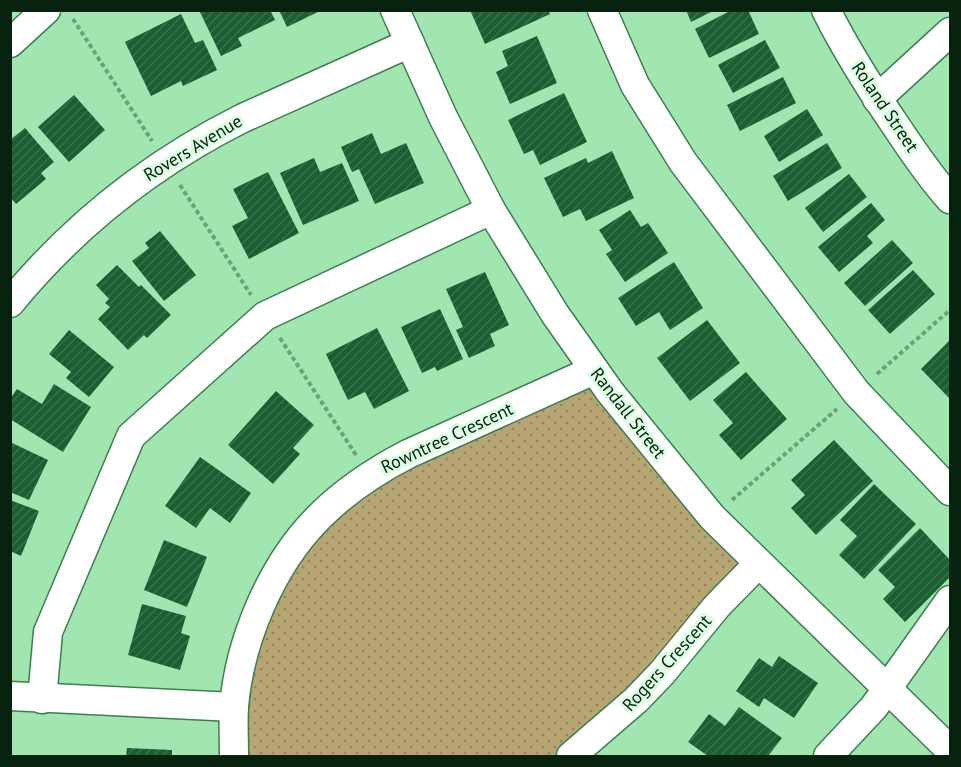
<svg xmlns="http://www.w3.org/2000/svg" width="961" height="767" font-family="'PT Sans',sans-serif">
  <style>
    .park { fill: url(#park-dots) }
    .building { fill: url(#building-hatch) }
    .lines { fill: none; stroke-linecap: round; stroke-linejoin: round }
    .minor-casing { stroke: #3d7f50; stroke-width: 31 }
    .path { stroke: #6ca279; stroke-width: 4; stroke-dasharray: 4.5 3; stroke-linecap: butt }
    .minor { stroke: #fff; stroke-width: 28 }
    .labels { text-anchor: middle; stroke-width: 6; stroke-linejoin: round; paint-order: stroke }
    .street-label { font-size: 18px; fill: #06220f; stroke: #dcfee3 }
  </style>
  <defs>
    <pattern id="park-dots" width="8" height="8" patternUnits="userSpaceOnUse" patternTransform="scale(1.5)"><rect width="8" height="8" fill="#b7a674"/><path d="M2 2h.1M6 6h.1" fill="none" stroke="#93875e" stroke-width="1.8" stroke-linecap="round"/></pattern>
    <pattern id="building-hatch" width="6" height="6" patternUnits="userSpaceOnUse" patternTransform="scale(1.5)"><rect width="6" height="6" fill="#195f31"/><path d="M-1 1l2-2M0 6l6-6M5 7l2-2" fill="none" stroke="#38724c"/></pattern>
  </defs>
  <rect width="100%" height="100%" fill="#a1e6b1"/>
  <polygon class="park" points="594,370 758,564 571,756 234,756 237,684 318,518"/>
  <g class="building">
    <polygon points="199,10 270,10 275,20 238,38 242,46 221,56"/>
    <polygon points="279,10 322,10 287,27"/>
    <polygon points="470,10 548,10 550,14 485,44"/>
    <polygon points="686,10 715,10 691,22"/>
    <polygon points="732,10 748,10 759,34 709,58 695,29"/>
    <polygon points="181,14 195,43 203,40 217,70 183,86 181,81 151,96 125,42"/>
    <polygon points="537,36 557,83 510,104 496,72 508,66 502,51"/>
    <polygon points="765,40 780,68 733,93 718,65"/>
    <polygon points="783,77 796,103 740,131 727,105"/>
    <polygon points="564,93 587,142 540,165 533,150 524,154 508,120"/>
    <polygon points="74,95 105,130 69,162 38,127"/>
    <polygon points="807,109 823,135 779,162 764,136"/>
    <polygon points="25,128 54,162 41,173 46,179 16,204 10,197 10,140"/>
    <polygon points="372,133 381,154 406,143 424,183 375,204 359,169 352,172 341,147"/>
    <polygon points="827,143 842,168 788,201 773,176"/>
    <polygon points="612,151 634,198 586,221 580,209 563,217 544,178 586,158 588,163"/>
    <polygon points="314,158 320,172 342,163 359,201 303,225 280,173"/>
    <polygon points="268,172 299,233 249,259 232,226 248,218 233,189"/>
    <polygon points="849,174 867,197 823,232 805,208"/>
    <polygon points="871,203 885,220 867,236 873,243 839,272 818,247"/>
    <polygon points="630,210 641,227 648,223 668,253 625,282 606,254 612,250 599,230"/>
    <polygon points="160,231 196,275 164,301 132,261 149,248 145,243"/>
    <polygon points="892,240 913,263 865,306 844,283"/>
    <polygon points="674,262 703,308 670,330 659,312 636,326 618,298"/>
    <polygon points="117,265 139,287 141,285 171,315 147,338 144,335 128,350 98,319 110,307 105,303 109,299 96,285"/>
    <polygon points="913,270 935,294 890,334 868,310"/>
    <polygon points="485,272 509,325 490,334 495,346 469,358 456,330 463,327 446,289"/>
    <polygon points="440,309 463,359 437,371 435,367 422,373 401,327"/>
    <polygon points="707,320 740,363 690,401 657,358"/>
    <polygon points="377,328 409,391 374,409 365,392 348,400 326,354"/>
    <polygon points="69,330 114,367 89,397 66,378 71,372 49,354"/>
    <polygon points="950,340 950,399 921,369"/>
    <polygon points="746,372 787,419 741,460 719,435 733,423 713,400"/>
    <polygon points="54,384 91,407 63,452 10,419 10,399 17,389 42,404"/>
    <polygon points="276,391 314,425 293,448 300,454 273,484 228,445"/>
    <polygon points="834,440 873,481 816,535 791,508 805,495 791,480"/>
    <polygon points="10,442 48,460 29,500 10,492"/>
    <polygon points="200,457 251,493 230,523 210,508 196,528 165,506"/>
    <polygon points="874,484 916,524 864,579 839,555 857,536 840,520"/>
    <polygon points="10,500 39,511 21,556 10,551"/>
    <polygon points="920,528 950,560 950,577 905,622 883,599 895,587 878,570"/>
    <polygon points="164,540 207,557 187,607 144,590"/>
    <polygon points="142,604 186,616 181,633 190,636 180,670 128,655"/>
    <polygon points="779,656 818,683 794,718 764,698 759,707 736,691 759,658 772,667"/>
    <polygon points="739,707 782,738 768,756 708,756 688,742 709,714 725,726"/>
    <polygon points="127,748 172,750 172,756 126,756"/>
  </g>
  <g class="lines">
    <defs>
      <g id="minor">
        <polyline points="395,10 443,117 491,210 555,314 610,392 712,517 950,750"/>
        <polyline points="602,10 635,85 683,162 856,392 950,491"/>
        <path d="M 826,10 C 847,52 872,91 898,129 C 914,153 931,178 950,199"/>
        <polyline points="10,43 46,10"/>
        <polyline points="877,99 950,32"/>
        <path d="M 10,303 C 74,225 153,163 243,118 L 410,43"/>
        <polyline points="10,696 234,707"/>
        <polyline points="42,699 48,632 131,436 265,316 491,210"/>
        <path d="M 234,756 C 234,740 233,723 234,706 C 240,640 271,565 319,517 C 345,491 375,471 408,454 L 594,370"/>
        <polyline points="571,756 636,700 662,673 717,606 758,564"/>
        <polyline points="828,756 874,707 950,600"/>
      </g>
    </defs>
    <use href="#minor" class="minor-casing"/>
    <g class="path">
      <polyline points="73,19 152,141"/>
      <polyline points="180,185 251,295"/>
      <polyline points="280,338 356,455"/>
      <polyline points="877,374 950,310"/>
      <polyline points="732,500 837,409"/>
    </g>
    <use href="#minor" class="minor"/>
  </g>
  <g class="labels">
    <g class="street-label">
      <text transform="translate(885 107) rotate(56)" y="6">Roland Street</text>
      <text transform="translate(193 148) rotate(-31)" y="6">Rovers Avenue</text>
      <text transform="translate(628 413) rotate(52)" y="6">Randall Street</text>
      <text transform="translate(447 438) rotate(-25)" y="6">Rowntree Crescent</text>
      <text transform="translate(667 663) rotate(-48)" y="6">Rogers Crescent</text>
    </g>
  </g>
  <rect width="961" height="767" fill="none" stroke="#06220f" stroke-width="24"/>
</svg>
